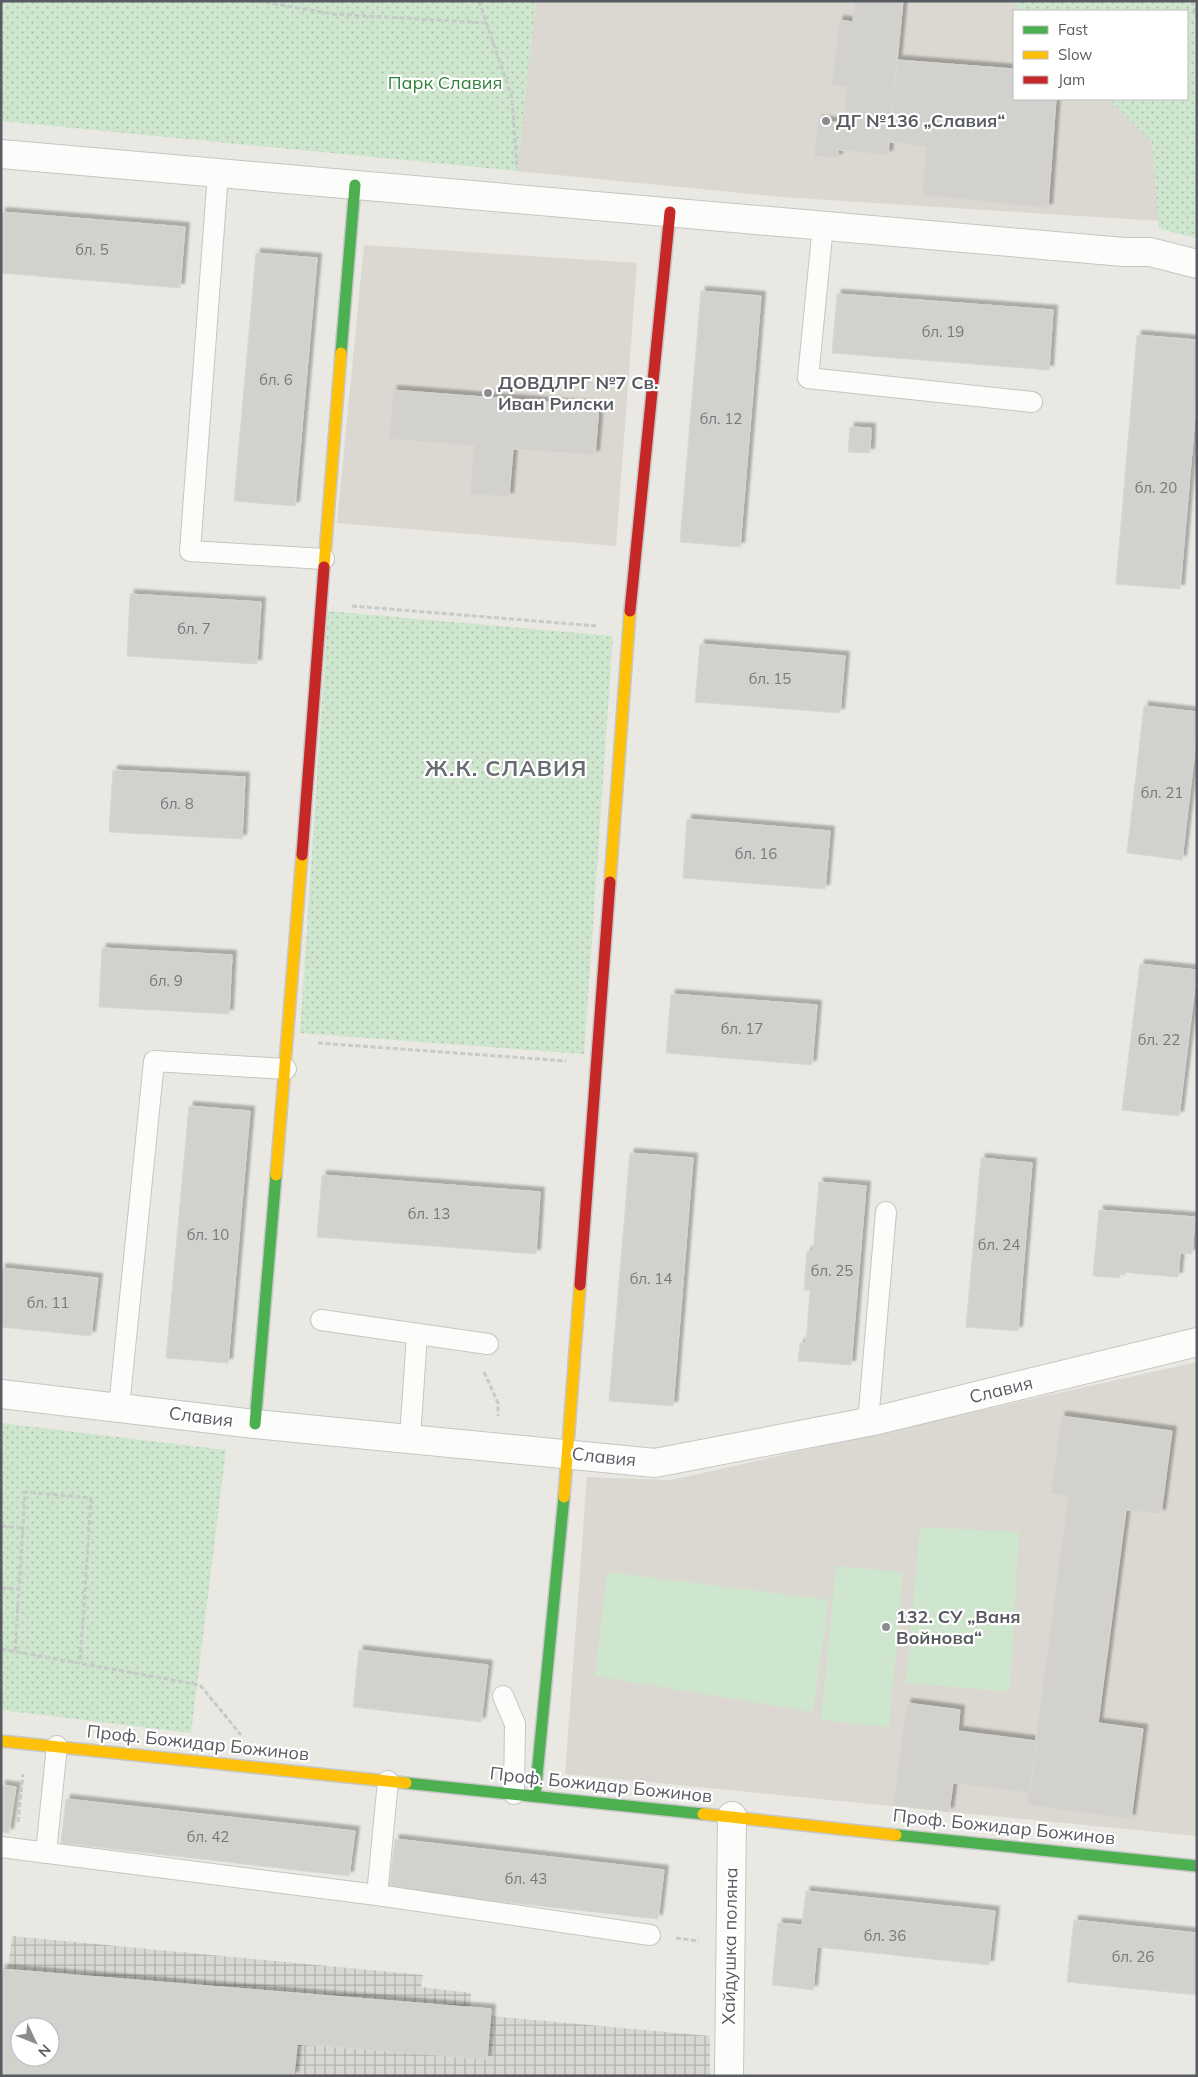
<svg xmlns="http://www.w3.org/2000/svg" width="1198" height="2077" font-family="Mulish,sans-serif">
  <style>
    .industrial { fill: url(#industrial-grid); fill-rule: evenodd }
    .education { fill: #dad8d0 }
    .green { fill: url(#green-dots) }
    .pitch { fill: #cfe6ce }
    .building { fill: #d2d1cd; stroke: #d8d7d1; fill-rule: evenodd; filter: url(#shadow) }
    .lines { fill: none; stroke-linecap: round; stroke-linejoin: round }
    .lane-casing { stroke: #c5c6c4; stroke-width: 22 }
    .street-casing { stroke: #c5c6c4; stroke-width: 30 }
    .fast-casing { stroke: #c6c7c6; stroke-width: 14 }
    .slow-casing { stroke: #c6c7c6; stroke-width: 14 }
    .jam-casing { stroke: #c6c7c6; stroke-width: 14 }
    .path { stroke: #c6cbc9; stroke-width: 3; stroke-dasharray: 5 2.5; stroke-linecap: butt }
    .lane { stroke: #fcfcfb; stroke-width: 20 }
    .street { stroke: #fcfcfb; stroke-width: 28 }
    .fast { stroke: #4caf50; stroke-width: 11 }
    .slow { stroke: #ffc107; stroke-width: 11 }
    .jam { stroke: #c62828; stroke-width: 11 }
    .poi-dot { fill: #8b8c8e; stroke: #fff; stroke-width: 2 }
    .labels { text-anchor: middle; stroke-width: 4.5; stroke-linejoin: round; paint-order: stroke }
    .number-label { font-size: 15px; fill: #77797c }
    .park-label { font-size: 18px; fill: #30813b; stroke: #fff }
    .poi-label { font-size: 18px; font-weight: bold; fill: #585b61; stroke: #fff; text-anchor: start }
    .street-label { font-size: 18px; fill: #585b61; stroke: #fff }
    .district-label { font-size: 22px; font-weight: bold; letter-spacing: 1px; fill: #696d73; stroke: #fff }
  </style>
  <defs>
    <pattern id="industrial-grid" width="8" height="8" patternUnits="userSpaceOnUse" patternTransform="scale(1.25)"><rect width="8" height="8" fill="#d9d7d2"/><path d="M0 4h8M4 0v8" fill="none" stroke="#b3b1ae"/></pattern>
    <pattern id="green-dots" width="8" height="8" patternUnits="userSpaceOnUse" patternTransform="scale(1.25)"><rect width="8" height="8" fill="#cfe6ce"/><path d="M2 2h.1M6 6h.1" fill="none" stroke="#abbdab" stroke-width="1.8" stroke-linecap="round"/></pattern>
    <filter id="shadow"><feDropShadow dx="4.5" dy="-4.5" stdDeviation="1" flood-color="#0004"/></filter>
  </defs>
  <rect width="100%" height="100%" fill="#e9e8e2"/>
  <path class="industrial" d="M 12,1936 L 423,1975 L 421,1987 L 471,1993 L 470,2014 L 710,2036 L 710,2076 L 1,2076 L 1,1968 L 8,1968 ZM 20,2027 L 50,2027 L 50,2057 L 20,2057 Z"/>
  <g class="education">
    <polygon points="536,1 1012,1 1022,11 1014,11 1014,99 1109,99 1152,142 1160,221 781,197 517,171"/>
    <polygon points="364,245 637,263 616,546 337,523"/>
    <polygon points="1197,1362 1197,1836 565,1774 587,1477 671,1480"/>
  </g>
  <g class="green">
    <polygon points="1,1 536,1 517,171 1,121"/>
    <polygon points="1012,1 1197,1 1197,238 1159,229 1152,142 1109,99 1187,99 1187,11 1022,11"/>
    <polygon points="328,611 613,636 584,1054 300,1033"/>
    <polygon points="1,1423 226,1450 191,1733 1,1710"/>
  </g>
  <g class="pitch">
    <polygon points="920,1527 1019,1532 1010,1692 906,1683"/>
    <polygon points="836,1566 903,1572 889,1727 821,1720"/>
    <polygon points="607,1572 829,1600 813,1712 595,1676"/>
  </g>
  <g class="building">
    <polygon points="855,1 903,1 888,155 838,150 838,158 814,156 818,120 843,123 847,87 832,85 839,20 853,22"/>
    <polygon points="897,60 1014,69 1014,99 1056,99 1048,208 922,195 926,147 889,142"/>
    <polygon points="1,212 185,227 180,288 1,273"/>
    <polygon points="256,253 317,258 295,506 234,501"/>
    <polygon points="701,291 761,296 740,547 680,542"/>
    <polygon points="837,294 1053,310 1049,370 832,353"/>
    <polygon points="1137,335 1197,340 1197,393 1180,589 1116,584"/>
    <polygon points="393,390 599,406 595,455 513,449 509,497 470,494 474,446 389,439"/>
    <polygon points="850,427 871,428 870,453 848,452"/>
    <polygon points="130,594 261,602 257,664 127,656"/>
    <polygon points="700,644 845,656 840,713 695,702"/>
    <polygon points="1144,706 1197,712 1197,732 1182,860 1127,853"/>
    <polygon points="113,770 245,777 242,839 109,832"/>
    <polygon points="687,819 830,831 825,889 683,878"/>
    <polygon points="102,948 232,955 229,1014 99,1007"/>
    <polygon points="1140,964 1197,970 1179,1116 1122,1110"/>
    <polygon points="671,994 817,1005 812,1065 666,1053"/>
    <polygon points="189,1106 250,1111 228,1363 166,1358"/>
    <polygon points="630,1153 693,1158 673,1406 609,1401"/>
    <polygon points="981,1158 1032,1163 1018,1331 966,1327"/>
    <polygon points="322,1175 540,1192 536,1254 317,1237"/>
    <polygon points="819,1182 866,1186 851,1365 798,1361 800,1343 806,1344 810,1290 804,1290 807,1251 813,1252"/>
    <polygon points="1099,1210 1195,1217 1192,1254 1180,1253 1178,1277 1120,1272 1120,1278 1093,1276"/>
    <polygon points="1,1268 98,1278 91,1336 1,1327"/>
    <polygon points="1061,1416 1172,1431 1161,1514 1126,1510 1098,1723 1143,1729 1131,1819 1027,1805 1068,1496 1051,1494"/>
    <polygon points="359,1650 488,1665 481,1722 353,1707"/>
    <polygon points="907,1703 960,1710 958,1731 1036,1741 1030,1793 953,1783 949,1812 893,1805"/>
    <polygon points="1,1785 16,1787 9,1833 1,1832"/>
    <polygon points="66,1799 355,1831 349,1876 61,1843"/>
    <polygon points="395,1839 664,1870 658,1919 389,1889"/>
    <polygon points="806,1891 995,1911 989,1965 817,1947 813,1990 772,1985 778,1923 802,1925"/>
    <polygon points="1074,1920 1197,1933 1197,1995 1067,1982"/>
    <path d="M 1,1969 L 491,2009 L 487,2059 L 297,2044 L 294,2076 L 1,2076 ZM 20,2027 L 50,2027 L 50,2057 L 20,2057 Z"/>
  </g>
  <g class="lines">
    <defs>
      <g id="lane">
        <polyline points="218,173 190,551 324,559"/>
        <polyline points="823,225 808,378 1032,402"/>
        <polyline points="321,1320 488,1344"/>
        <polyline points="119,1407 154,1061 286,1069"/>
        <polyline points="868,1422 886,1212"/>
        <polyline points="410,1438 417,1334"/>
        <polyline points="503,1696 515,1724 514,1794"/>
        <polyline points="1,1847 377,1895 650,1935"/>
        <polyline points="46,1853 57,1746"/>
        <polyline points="377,1895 388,1781"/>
      </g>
      <g id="street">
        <polyline points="1,154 1124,252 1150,252 1197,264"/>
        <polyline points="1,1394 255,1424 655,1463 878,1420 1197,1342"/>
        <polyline points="729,2076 732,1816"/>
      </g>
      <g id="fast">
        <polyline points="341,353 355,185"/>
        <polyline points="255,1424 276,1175"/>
        <polyline points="406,1783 703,1814"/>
        <polyline points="535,1796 564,1497"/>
        <polyline points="896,1835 1197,1866"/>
      </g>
      <g id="slow">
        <polyline points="324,567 341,353"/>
        <polyline points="610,882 630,611"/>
        <polyline points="276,1175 302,855"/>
        <polyline points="564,1497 580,1285"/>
        <polyline points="1,1741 406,1783"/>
        <polyline points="703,1814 896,1835"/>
      </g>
      <g id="jam">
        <polyline points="630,611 670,212"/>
        <polyline points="302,855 324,567"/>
        <polyline points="580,1285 610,882"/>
      </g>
    </defs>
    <use href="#lane" class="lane-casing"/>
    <use href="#street" class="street-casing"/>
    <use href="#fast" class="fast-casing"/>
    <use href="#slow" class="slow-casing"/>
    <use href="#jam" class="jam-casing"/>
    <g class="path">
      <polyline points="258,1 333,14 487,23"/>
      <polyline points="479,1 512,98 517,168"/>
      <polyline points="1192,1 1197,19"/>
      <polyline points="352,606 597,626"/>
      <polyline points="318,1043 566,1061"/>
      <polyline points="484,1372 498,1403 498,1416"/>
      <polyline points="1,1526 22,1528"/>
      <polyline points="1,1588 18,1589"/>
      <polyline points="1,1649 200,1685 241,1735"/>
      <polyline points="15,1651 25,1492 91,1498 80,1663"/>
      <polyline points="18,1822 23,1774"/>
      <polyline points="676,1938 699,1941"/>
    </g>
    <use href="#lane" class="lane"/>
    <use href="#street" class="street"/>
    <use href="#fast" class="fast"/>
    <use href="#slow" class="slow"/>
    <use href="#jam" class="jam"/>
  </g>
  <g class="poi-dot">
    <circle cx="826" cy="121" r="5"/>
    <circle cx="488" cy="393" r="5"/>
    <circle cx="886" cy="1627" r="5"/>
  </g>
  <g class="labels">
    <g class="number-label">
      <text x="92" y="255">бл. 5</text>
      <text x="943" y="337">бл. 19</text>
      <text x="276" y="385">бл. 6</text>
      <text x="721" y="424">бл. 12</text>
      <text x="1156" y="493">бл. 20</text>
      <text x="194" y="634">бл. 7</text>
      <text x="770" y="684">бл. 15</text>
      <text x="1162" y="798">бл. 21</text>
      <text x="177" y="809">бл. 8</text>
      <text x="756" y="859">бл. 16</text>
      <text x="166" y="986">бл. 9</text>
      <text x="742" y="1034">бл. 17</text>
      <text x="1159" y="1045">бл. 22</text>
      <text x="429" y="1219">бл. 13</text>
      <text x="208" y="1240">бл. 10</text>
      <text x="999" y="1250">бл. 24</text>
      <text x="832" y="1276">бл. 25</text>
      <text x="651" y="1284">бл. 14</text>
      <text x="48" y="1308">бл. 11</text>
      <text x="208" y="1842">бл. 42</text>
      <text x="526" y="1884">бл. 43</text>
      <text x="885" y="1941">бл. 36</text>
      <text x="1133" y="1962">бл. 26</text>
    </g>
    <g class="park-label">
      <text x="445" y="89">Парк Славия</text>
    </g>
    <g class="poi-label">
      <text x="836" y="127">ДГ №136 „Славия“</text>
      <text x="498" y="389">ДОВДЛРГ №7 Св.<tspan x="498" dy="21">Иван Рилски</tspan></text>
      <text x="896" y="1623">132. СУ „Ваня<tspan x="896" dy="21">Войнова“</tspan></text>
    </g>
    <g class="street-label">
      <text transform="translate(1001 1390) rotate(-14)" y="6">Славия</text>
      <text transform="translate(201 1417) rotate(7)" y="6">Славия</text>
      <text transform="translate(604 1457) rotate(6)" y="6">Славия</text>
      <text transform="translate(198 1743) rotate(6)" y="6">Проф. Божидар Божинов</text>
      <text transform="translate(601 1785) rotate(6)" y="6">Проф. Божидар Божинов</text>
      <text transform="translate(1004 1827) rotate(6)" y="6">Проф. Божидар Божинов</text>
      <text transform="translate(730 1946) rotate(-89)" y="6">Хайдушка поляна</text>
    </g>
    <g class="district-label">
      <text x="506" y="776">Ж.К. СЛАВИЯ</text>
    </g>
  </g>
  <rect width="1198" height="2077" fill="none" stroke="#585b61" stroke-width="5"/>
  <rect x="1013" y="10" width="175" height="90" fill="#ffffff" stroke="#bcbdc0"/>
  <rect x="1023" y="26" width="25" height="8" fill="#4caf50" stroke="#bcbdc0"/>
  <text x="1058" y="35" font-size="15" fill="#585b61">Fast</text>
  <rect x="1023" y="51" width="25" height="8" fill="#ffc107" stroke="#bcbdc0"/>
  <text x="1058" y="60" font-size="15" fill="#585b61">Slow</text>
  <rect x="1023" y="76" width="25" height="8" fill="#c62828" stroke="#bcbdc0"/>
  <text x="1058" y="85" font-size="15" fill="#585b61">Jam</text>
  <g transform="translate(35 2042) rotate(133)"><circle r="24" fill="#ffffff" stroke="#bcbdc0"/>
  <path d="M0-4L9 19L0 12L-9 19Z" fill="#8b8c8e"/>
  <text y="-8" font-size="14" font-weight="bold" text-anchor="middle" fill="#585b61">N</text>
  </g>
</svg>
